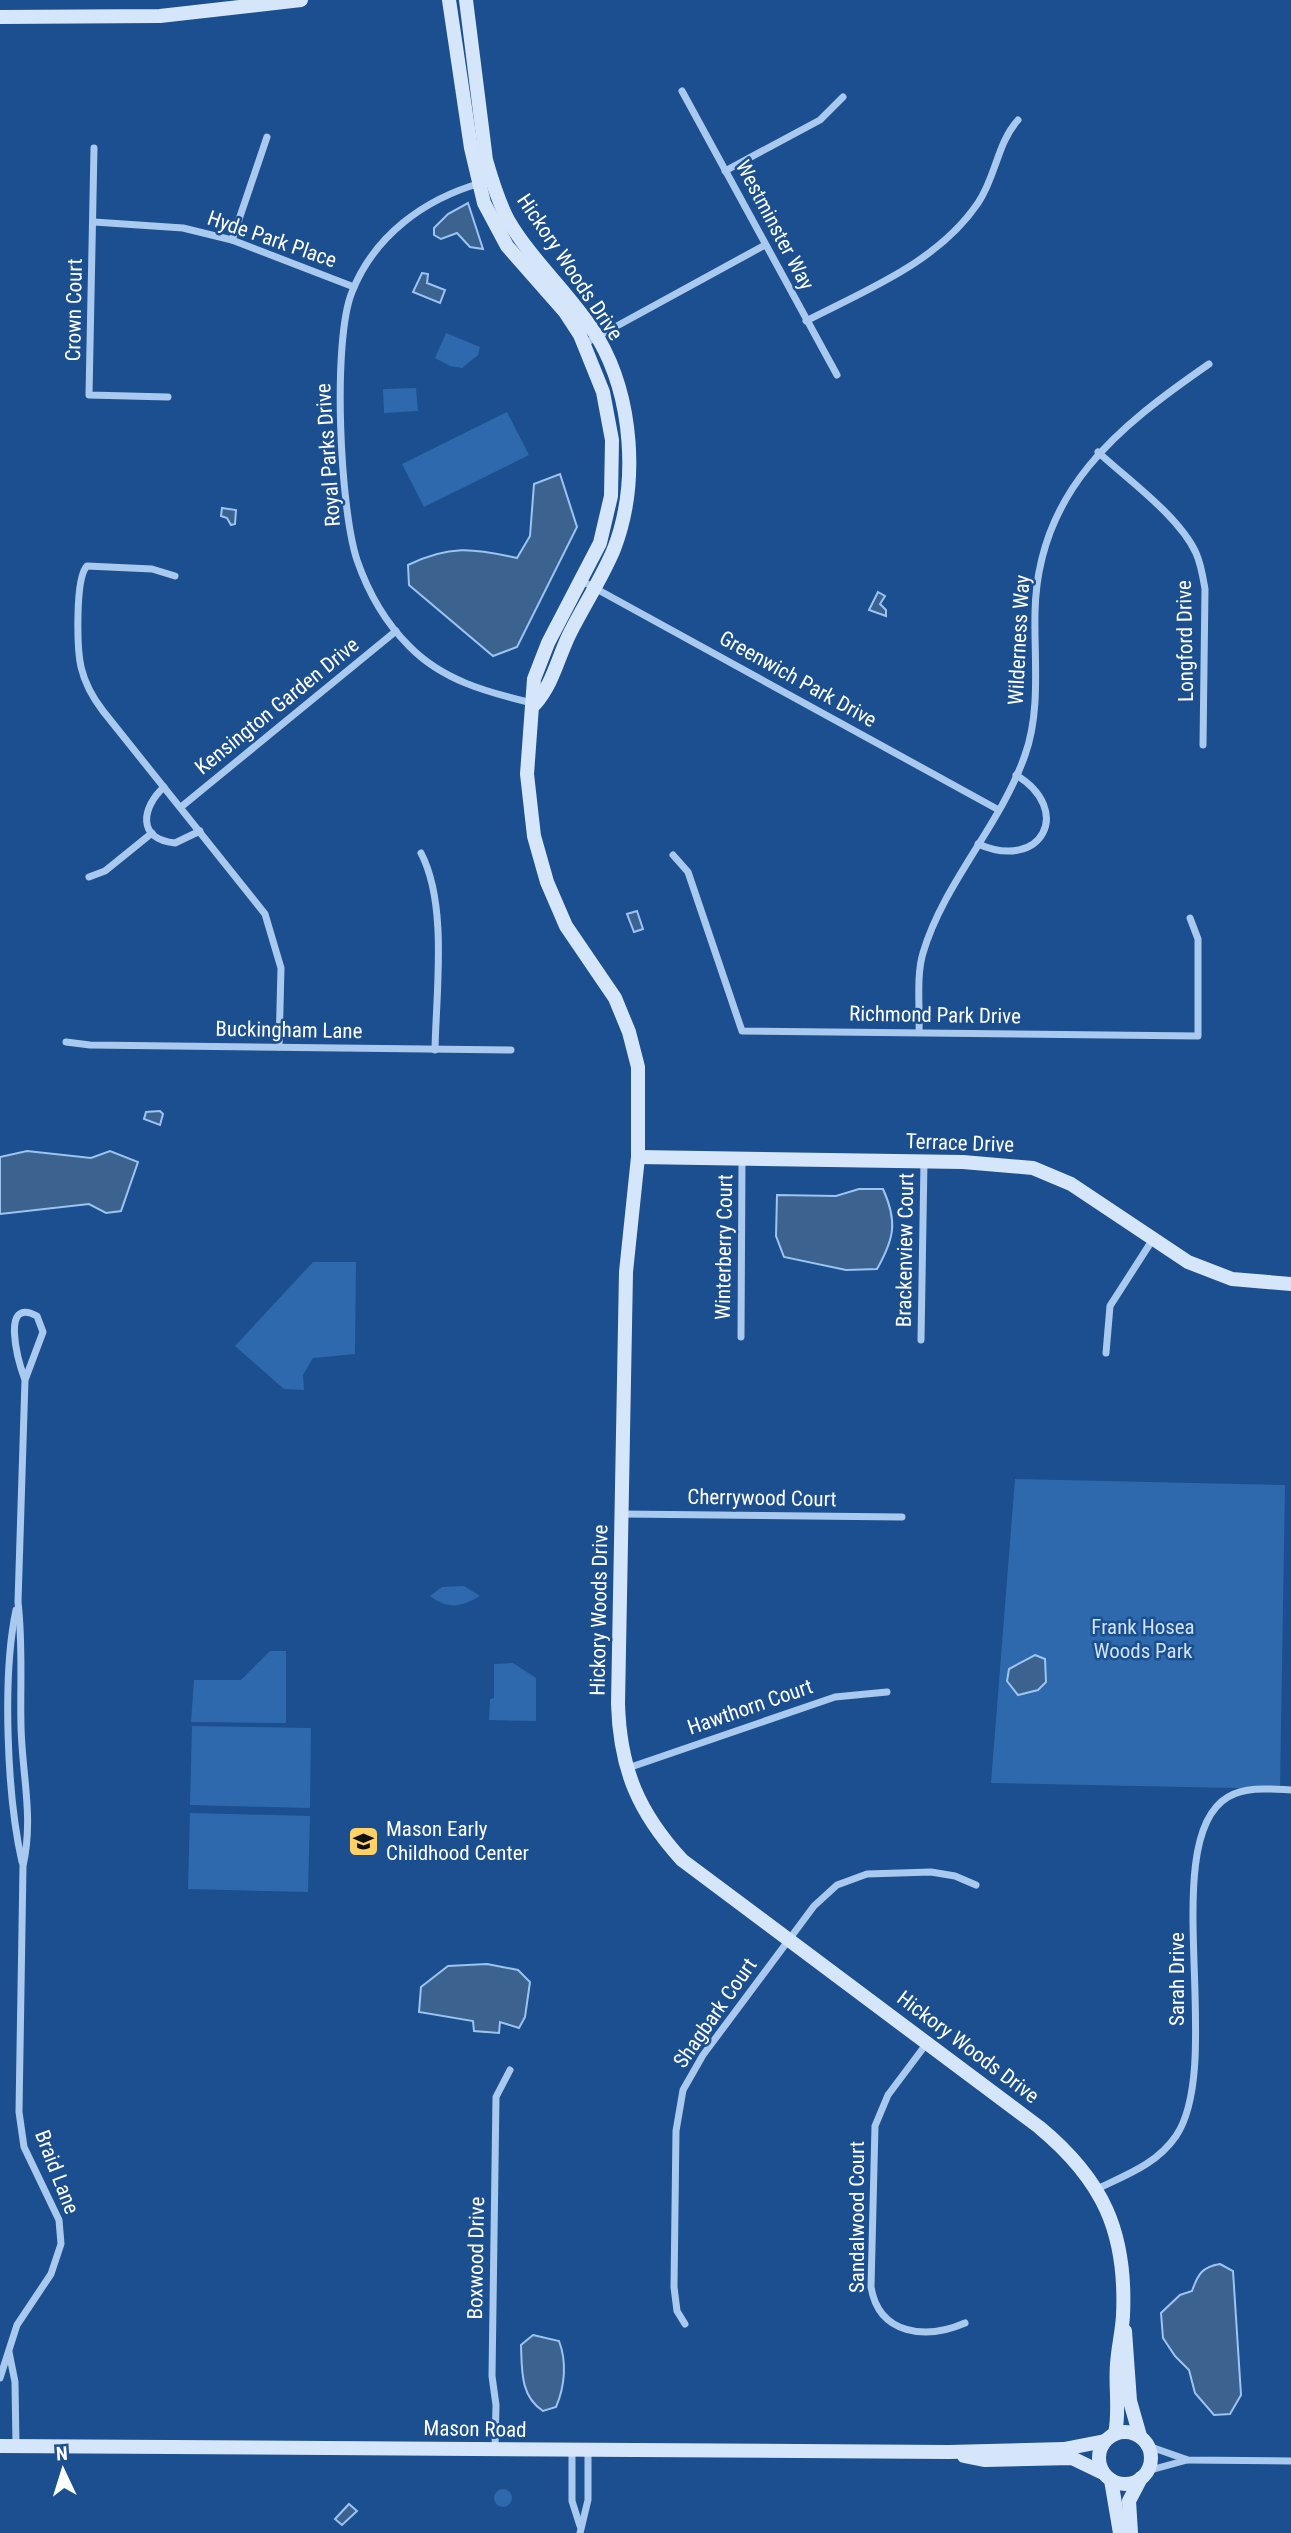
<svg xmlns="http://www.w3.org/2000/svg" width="1291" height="2533" font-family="'Roboto Condensed',sans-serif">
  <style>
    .green { fill: #2e69ad }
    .water { fill: #3c6290; stroke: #9cc4f0; stroke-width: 2 }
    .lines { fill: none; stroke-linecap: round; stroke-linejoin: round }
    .street { stroke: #a9c9ee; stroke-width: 7 }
    .secondary { stroke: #d6e6fa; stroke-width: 14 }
    .labels { text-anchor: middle; stroke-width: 5; stroke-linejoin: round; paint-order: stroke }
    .street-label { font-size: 21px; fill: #fff; stroke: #1b4f8f }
    .park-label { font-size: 21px; fill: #cfe3fa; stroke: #1b4f8f }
    .poi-label { font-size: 21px; fill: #fff; stroke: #1b4f8f; text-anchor: start }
  </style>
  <rect width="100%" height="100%" fill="#1b4f8f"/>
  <g class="green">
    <polygon points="446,333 480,347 478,355 462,368 450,366 435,358"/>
    <polygon points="416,388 418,411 384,413 383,389"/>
    <polygon points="507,412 529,455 424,507 402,464"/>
    <polygon points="313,1262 356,1262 355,1354 313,1358 303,1375 304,1390 284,1389 235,1346"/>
    <polygon points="1015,1479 1285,1485 1280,1789 991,1783"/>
    <path d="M 464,1586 L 480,1596 C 461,1607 448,1610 430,1596 L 442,1587 Z"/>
    <polygon points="270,1651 286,1651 286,1723 191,1722 194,1680 241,1680"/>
    <polygon points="513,1663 536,1678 536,1721 489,1720 490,1699 494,1698 494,1664"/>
    <polygon points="192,1726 311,1728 310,1808 190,1805"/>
    <polygon points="190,1813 310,1816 308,1892 188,1889"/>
    <circle cx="503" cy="2498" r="9"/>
  </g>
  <g class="water">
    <polygon points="468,203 483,249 470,247 457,233 441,239 434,235 434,228 448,214"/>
    <polygon points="422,273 428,274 427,283 445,290 440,303 413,292"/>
    <path d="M 560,474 L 577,527 L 517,647 L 493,656 L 409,585 L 408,565 C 449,545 473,548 517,558 L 530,536 L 534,484 Z"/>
    <polygon points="222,508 236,510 235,524 231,525 227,518 221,516"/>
    <polygon points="878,592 885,596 880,604 886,610 886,616 869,610"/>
    <polygon points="637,911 643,929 634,932 627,914"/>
    <polygon points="160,1111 163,1114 160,1125 144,1119 146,1112"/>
    <polygon points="27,1151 91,1158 110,1151 138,1162 121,1211 106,1213 89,1204 0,1214 0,1157"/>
    <path d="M 859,1189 L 883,1189 C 898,1222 894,1239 877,1269 L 846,1270 L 784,1257 L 776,1236 L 777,1195 L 836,1196 Z"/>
    <polygon points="1035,1655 1045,1659 1046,1682 1038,1690 1018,1695 1007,1681 1009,1669"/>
    <polygon points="487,1964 518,1970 530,1982 525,2017 519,2028 500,2022 499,2033 474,2031 473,2021 419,2012 421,1987 448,1966"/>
    <path d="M 1220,2264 L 1233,2271 L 1241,2395 L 1230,2414 L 1214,2415 L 1195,2393 L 1189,2370 L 1175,2356 L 1163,2338 L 1161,2313 L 1180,2295 L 1192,2291 C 1198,2274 1202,2267 1220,2264 Z"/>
    <path d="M 533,2335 L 559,2341 C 567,2362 565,2386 556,2407 L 543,2411 C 520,2396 522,2370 521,2345 Z"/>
    <polygon points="349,2504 357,2511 342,2525 335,2519"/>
  </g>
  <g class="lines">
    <g class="street">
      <polyline points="682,91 837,375"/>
      <polyline points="94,148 89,395 168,397"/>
      <polyline points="725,171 820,120 843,97"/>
      <path d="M 481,183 C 424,199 374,236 352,292 C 332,341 340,509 357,560 C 368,592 385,622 409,646 C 442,680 486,692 532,703"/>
      <polyline points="94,222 183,228 232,240 354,287"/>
      <polyline points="232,240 267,137"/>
      <path d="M 806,321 C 868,289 938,262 978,203 C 996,177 997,143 1018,120"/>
      <polyline points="584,344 765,245"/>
      <path d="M 1098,452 C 1128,480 1179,516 1196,553 C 1201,564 1203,577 1205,589 L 1203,745"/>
      <path d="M 175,576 L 152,569 L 87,566 C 75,578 77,649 81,667 C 85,684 93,698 103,711 L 265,914 L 281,968 L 279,1047"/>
      <polyline points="582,581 997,809"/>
      <path d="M 164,787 C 142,807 136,839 175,843 L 200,831"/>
      <polyline points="181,807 396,631"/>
      <path d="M 978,844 C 1042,872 1074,810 1016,775"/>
      <path d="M 421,853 C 448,905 436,992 435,1050"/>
      <polyline points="673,855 688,872 742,1031 1198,1036 1198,939 1190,918"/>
      <polyline points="89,877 105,871 152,833"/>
      <path d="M 919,1032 C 920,1008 916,976 923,953 C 944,882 1001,825 1025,755 C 1041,711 1034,658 1035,613 C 1037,491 1118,427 1209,364"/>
      <polyline points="66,1042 90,1045 511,1050"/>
      <polyline points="741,1337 742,1159"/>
      <polyline points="921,1340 924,1162"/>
      <polyline points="1106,1353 1110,1306 1153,1239"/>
      <polyline points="622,1514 902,1517"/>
      <path d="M 16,1610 C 2,1676 7,1796 22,1862"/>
      <polyline points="628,1768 835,1697 887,1692"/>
      <path d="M 927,2043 L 888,2095 L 875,2126 L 871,2287 C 879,2335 926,2340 965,2323"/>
      <path d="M 1097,2189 C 1126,2175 1157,2164 1176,2136 C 1226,2062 1156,1839 1228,1797 C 1246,1786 1271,1789 1291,1790"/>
      <polyline points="685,2324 677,2311 674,2287 676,2131 683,2090 703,2055 814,1906 837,1885 867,1874 931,1872 955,1876 976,1885"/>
      <polyline points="9,2352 15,2382 16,2446"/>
      <path d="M 0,2378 L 17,2325 L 51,2274 L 61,2244 L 59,2220 L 24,2147 L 19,2112 L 23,1866 C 34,1817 22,1775 21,1726 C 20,1684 23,1644 18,1602 L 25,1380 L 43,1332 L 37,1316 C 0,1296 18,1361 25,1380"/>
      <polyline points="1148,2446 1188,2460 1291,2461"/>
      <polyline points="495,2449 496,2405 492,2376 496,2097 510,2070"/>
      <polyline points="572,2451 572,2501 580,2526"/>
      <polyline points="1147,2471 1187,2460"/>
      <polyline points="580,2533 588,2500 588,2451"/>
    </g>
    <g class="secondary">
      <path d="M 449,0 L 471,148 L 484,203 L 507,246 L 565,312 L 580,335 L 603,392 L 612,440 L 611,496 L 600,543 L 548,643 L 534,679 L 527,774 L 534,836 L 547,882 L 566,926 L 615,998 L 629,1032 L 638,1067 L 638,1157 L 626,1272 L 618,1704 C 620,1770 639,1813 682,1860 L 1039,2127 C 1103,2180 1127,2232 1123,2316 C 1122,2332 1118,2348 1117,2364 C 1115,2388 1120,2410 1115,2434"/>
      <path d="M 466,0 L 486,160 C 492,181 498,201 508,220 C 533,263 572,295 598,338 C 633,398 639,484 614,549 C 602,578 584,605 570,633 C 558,657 553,684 535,704"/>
      <polyline points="0,17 160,16 301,0"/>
      <polyline points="638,1157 963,1162 1033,1168 1071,1184 1188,1262 1232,1279 1291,1284"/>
      <polyline points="1125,2331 1130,2401 1140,2436"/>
      <circle cx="1125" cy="2458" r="26"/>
      <polyline points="0,2446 949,2452 1064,2449 1105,2441"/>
      <polyline points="964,2456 984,2460 1072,2458 1103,2473"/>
      <polyline points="1111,2480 1120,2533"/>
      <polyline points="1131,2533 1129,2501 1141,2478"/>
    </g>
  </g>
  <defs>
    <symbol id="school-square" viewBox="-11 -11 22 22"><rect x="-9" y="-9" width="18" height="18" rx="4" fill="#ffd166" stroke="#1b4f8f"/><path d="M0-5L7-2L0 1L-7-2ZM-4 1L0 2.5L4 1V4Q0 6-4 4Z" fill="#111"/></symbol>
  </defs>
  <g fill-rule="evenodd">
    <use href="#school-square" x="346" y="1824" width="35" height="35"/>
  </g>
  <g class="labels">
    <g class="street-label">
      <text transform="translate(775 225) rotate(62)" y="7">Westminster Way</text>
      <text transform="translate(272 239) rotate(19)" y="7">Hyde Park Place</text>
      <text transform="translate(570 267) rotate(56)" y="7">Hickory Woods Drive</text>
      <text transform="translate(74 310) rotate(-89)" y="7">Crown Court</text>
      <text transform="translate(328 455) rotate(-94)" y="7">Royal Parks Drive</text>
      <text transform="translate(1019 640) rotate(-87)" y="7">Wilderness Way</text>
      <text transform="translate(1185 641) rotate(-91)" y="7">Longford Drive</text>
      <text transform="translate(798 679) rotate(29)" y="7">Greenwich Park Drive</text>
      <text transform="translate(277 706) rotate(-39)" y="7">Kensington Garden Drive</text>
      <text transform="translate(935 1015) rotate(1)" y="7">Richmond Park Drive</text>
      <text transform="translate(289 1030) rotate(1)" y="7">Buckingham Lane</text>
      <text transform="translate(960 1143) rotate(2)" y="7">Terrace Drive</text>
      <text transform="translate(724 1247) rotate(-89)" y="7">Winterberry Court</text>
      <text transform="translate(905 1250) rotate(-89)" y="7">Brackenview Court</text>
      <text transform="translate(762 1498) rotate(1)" y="7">Cherrywood Court</text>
      <text transform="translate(599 1610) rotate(-89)" y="7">Hickory Woods Drive</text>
      <text transform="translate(750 1707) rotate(-19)" y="7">Hawthorn Court</text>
      <text transform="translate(1177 1979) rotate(-90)" y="7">Sarah Drive</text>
      <text transform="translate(715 2013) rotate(-55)" y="7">Shagbark Court</text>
      <text transform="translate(968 2047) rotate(37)" y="7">Hickory Woods Drive</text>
      <text transform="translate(57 2172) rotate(69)" y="7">Braid Lane</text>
      <text transform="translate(857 2217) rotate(-90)" y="7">Sandalwood Court</text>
      <text transform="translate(476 2258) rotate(-89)" y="7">Boxwood Drive</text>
      <text transform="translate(475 2429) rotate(1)" y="7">Mason Road</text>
    </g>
    <g class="park-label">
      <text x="1143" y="1634">Frank Hosea<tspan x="1143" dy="24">Woods Park</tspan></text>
    </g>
    <g class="poi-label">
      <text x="386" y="1836">Mason Early<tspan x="386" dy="24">Childhood Center</tspan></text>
    </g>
  </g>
  <g transform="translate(63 2470) rotate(356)" stroke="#1b4f8f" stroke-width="5" paint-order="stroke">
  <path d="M0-5L12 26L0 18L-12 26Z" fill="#ffffff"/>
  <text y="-10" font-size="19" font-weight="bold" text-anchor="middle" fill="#ffffff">N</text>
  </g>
</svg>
